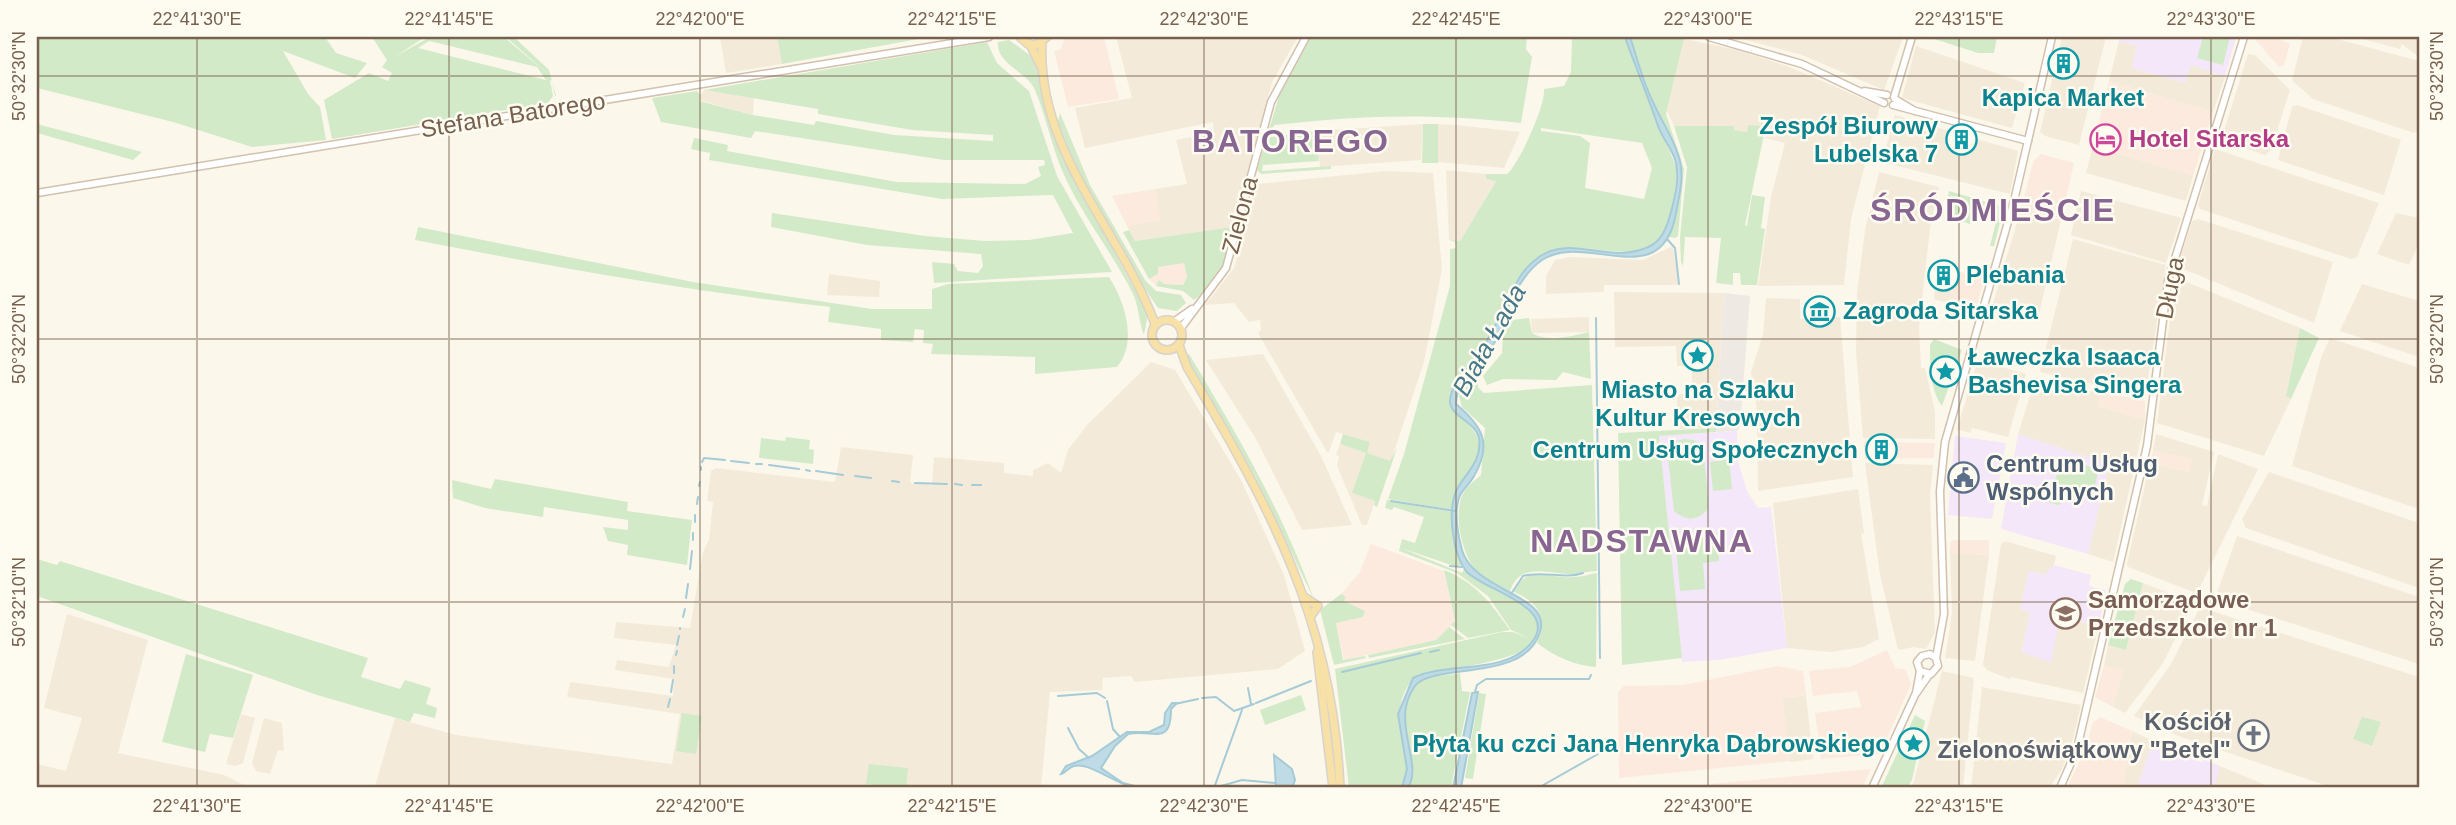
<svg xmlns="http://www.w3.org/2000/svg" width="2456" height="825" font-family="Arial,sans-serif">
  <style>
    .residential { fill: #f4ead9 }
    .commercial { fill: #fceadf }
    .industrial { fill: #eee9e3 }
    .education { fill: #f4e7f9 }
    .green { fill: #d3eac9; fill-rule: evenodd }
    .water { fill: #bfdce6; stroke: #a5cbd7; stroke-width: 2 }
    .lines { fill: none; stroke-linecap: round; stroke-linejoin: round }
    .stream { stroke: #a5cbd7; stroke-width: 2 }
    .secondary-casing { stroke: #d1c1ae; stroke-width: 9 }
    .primary-casing { stroke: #d9d3cd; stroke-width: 10 }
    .secondary { stroke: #fff; stroke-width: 6 }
    .primary { stroke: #f8e1a6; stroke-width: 7 }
    .ticks { fill: none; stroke: #77614e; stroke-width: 2; stroke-opacity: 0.45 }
    .labels { text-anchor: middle; stroke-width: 5; stroke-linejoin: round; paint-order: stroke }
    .culture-label { font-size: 24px; font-weight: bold; fill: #0d838f; stroke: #fefbf1; text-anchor: end }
    .street-label { font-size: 24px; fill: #77614e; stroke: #fefbf1 }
    .hotel-label { font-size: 24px; font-weight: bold; fill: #b23c85; stroke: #fefbf1; text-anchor: start }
    .service-label { font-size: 24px; font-weight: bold; fill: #4e5e75; stroke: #fefbf1; text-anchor: start }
    .education-label { font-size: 24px; font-weight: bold; fill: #785e54; stroke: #fefbf1; text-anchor: start }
    .worship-label { font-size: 24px; font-weight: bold; fill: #5b616d; stroke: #fefbf1; text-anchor: end }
    .water-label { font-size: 26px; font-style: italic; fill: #477889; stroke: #fefbf1 }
    .district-label { font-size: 32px; font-weight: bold; letter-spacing: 2px; fill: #886692; stroke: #fefbf1 }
    .neatline { fill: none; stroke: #77614e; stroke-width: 2.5 }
    .ticks-label { font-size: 18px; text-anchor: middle; fill: #77614e }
  </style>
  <rect width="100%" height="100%" fill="#fcf7eb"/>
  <g class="residential">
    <polygon points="720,37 777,37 782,64 726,73"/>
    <polygon points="1116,37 1298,37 1272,82 1232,227 1135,241 1127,226 1160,220 1155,189 1187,184 1176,140 1214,133 1213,122 1085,148 1075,108 1132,98"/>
    <polygon points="1735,37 1903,37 1884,90 1802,55"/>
    <polygon points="2062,37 2106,37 2079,145 2045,136 2040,132"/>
    <polygon points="2303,37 2330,37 2419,61 2418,131 2414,133 2313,99 2292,80"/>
    <polygon points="2356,37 2419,37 2419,57 2402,44 2400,49"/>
    <polygon points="1684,39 1738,50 1787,66 1880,106 1851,219 1844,285 1758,286 1771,197 1785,143 1765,138 1762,122 1761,126 1747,132 1733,130 1733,126 1674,126 1667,111"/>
    <polygon points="2119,41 2137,46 2132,68 2185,83 2191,65 2225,77 2213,112 2109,81"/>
    <polygon points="1916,46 2025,83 2012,128 1902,98"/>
    <polygon points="2248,54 2255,55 2290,90 2271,150 2265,155 2223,141 2222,137"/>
    <polygon points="704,90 754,98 753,115 698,100"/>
    <polygon points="2297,105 2401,140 2384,195 2278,160 2292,107"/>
    <polygon points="1895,115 2018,151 2010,194 1882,162"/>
    <polygon points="1423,124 1421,160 1320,167 1317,131"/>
    <polygon points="1438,124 1456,125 1520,132 1504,168 1438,162"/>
    <polygon points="2093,146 2193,176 2186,201 2086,173"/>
    <polygon points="2215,149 2379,203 2357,257 2351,259 2200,209 2198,205"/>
    <polygon points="1446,170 1486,174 1486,179 1496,180 1460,241 1449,240"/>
    <polygon points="1386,171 1433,173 1442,269 1424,362 1391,461 1353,493 1375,501 1367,525 1362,525 1337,466 1339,456 1336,455 1340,444 1366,453 1370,442 1336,432 1329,452 1327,452 1258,333 1261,330 1260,320 1249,322 1234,303 1205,305 1234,268 1258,184"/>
    <polygon points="1879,172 1939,187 1930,228 1919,327 1921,368 1925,368 1935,412 1935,439 1863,438 1856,352 1857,293 1865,230"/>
    <polygon points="2081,191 2181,218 2166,263 2071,235"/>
    <polygon points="2021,209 2061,220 2039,314 1993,303"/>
    <polygon points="2396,213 2419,218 2419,243 2409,265 2377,254"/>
    <polygon points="2198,219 2333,262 2314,323 2181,268 2179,263 2192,221"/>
    <polygon points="2073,239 2166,265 2145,396 2040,372"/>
    <polygon points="1673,246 1679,285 1604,285 1604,292 1546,294 1546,276 1555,260 1571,257 1643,260"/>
    <polygon points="1936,265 1957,271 1948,303 1934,299"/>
    <polygon points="829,274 880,281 879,297 827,295"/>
    <polygon points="2179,279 2300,328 2286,396 2291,399 2264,456 2157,423 2175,280"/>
    <polygon points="2362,284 2419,301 2419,357 2340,331"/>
    <polygon points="1614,292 1724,293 1716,428 1677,429 1677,395 1688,392 1692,387 1692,366 1677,366 1676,346 1615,347"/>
    <polygon points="1766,298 1800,299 1800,319 1840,317 1853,477 1758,491 1757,411 1751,372 1763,334"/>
    <polygon points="1589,317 1589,332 1532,333 1531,319"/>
    <polygon points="2330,338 2419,368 2419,509 2292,466 2321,358"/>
    <polygon points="1263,354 1321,456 1352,525 1302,530 1256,439 1206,360"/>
    <polygon points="1978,360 2026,374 2008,437 1972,428 1970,433 1957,429"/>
    <polygon points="1151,362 1175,370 1241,480 1284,575 1305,651 1278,669 1135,682 1131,676 1103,678 1102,690 1050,692 1041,788 369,788 375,786 395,718 456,735 672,764 680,714 567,697 570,682 673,696 674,679 615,670 617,660 669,667 676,645 614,638 616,622 690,628 703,552 709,540 713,502 707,501 711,471 716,468 835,482 841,447 913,455 910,483 932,485 934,457 1004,463 1004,473 1033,476 1033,470 1048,463 1061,473 1068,450 1087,425"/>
    <polygon points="2036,377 2081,391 2101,392 2098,406 2145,420 2113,562 2088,554 2109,464 2018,434"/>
    <polygon points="2156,434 2214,452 2202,505 2207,506 2218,454 2258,469 2199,589 2194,592 2128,567 2127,564 2150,463 2189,472 2191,459 2153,451"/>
    <polygon points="1865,463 1933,465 1930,495 1935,632 1926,649 1914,647 1898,650 1880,575"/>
    <polygon points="2269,472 2419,523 2419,588 2246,528 2242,519"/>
    <polygon points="1858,489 1864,533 1861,534 1879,639 1863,647 1831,652 1787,648 1773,503"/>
    <polygon points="2237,536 2419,597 2419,664 2215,599"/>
    <polygon points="2005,541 2056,556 2053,569 2047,575 2029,571 2020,609 2030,612 2022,652 2060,617 2099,625 2083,693 2011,677 2009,679 1987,670 1983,665 2001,544"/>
    <polygon points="1950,553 1989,555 1975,661 1945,658 1952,613"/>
    <polygon points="2143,583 2189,601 2191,607 2163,663 2125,713 2113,707 2123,671 2104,666 2108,645 2126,650"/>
    <polygon points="2205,609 2419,677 2419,788 2334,788 2181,737 2134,716 2171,664 2198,611"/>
    <polygon points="67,614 148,640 118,753 224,775 244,785 261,788 37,787 37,764 66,771 82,718 44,708"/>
    <polygon points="1942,671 1974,678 1963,788 1912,788"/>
    <polygon points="1982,687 2081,705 2073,739 2062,769 2049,788 1971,788"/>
    <polygon points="1806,695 1813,759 1790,762 1782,698"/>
    <polygon points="241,714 255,718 243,763 236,766 226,764"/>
    <polygon points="264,718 282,723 284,751 278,750 270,774 256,771 252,763"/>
    <polygon points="2132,731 2153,741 2137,788 2123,788"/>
    <polygon points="2220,766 2263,784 2263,788 2214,788"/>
  </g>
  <g class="commercial">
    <polygon points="1065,37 1104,37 1119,99 1068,107 1054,51 1061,49"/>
    <polygon points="2253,37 2274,37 2290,44 2284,65 2279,67"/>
    <polygon points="2109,81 2213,112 2193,176 2093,146"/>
    <polygon points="2041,154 2074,163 2061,220 2021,209 2033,162"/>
    <polygon points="1155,189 1160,220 1127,226 1112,196"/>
    <polygon points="1184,262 1187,277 1183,285 1163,284 1159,280 1156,286 1149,279 1158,272 1157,267"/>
    <polygon points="1957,271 1984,279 1975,311 1948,303"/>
    <polygon points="2101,392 2145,401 2145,420 2098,406"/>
    <polygon points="1864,442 1935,443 1934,458 1865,459"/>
    <polygon points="2153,451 2192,459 2189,472 2150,463"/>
    <polygon points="1954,540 1989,540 1989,555 1950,553 1950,543"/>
    <polygon points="1371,544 1444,571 1455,622 1436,640 1344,660 1336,623 1362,617 1365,611 1344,601 1346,597 1341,594 1360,572"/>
    <polygon points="1887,650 1895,668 1905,669 1911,684 1880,754 1821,759 1815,713 1861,707 1857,691 1813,696 1809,671 1850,667"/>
    <polygon points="1778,666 1803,671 1806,695 1782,698 1790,761 1619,778 1618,692 1624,686 1683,685"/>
    <polygon points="2104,666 2123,671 2113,707 2095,697"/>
    <polygon points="2100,717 2132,731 2123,788 2067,788 2087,746 2092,724"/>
    <polygon points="1871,769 1862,788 1711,788 1711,784"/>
  </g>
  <polygon class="industrial" points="1724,293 1750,296 1740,427 1737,431 1716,432"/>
  <g class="education">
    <polygon points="2120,37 2236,37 2225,77 2191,65 2185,83 2132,68 2137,46 2119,41"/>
    <polygon points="1737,431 1738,461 1747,491 1758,508 1771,507 1787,648 1719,660 1682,662 1659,436"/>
    <polygon points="2018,434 2109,464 2088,554 2001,529"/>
    <polygon points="1955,436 2006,443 1992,519 1948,515"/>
    <polygon points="2054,565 2091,575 2089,586 2106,590 2099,625 2060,617 2051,663 2022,652 2030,612 2020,609 2029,571 2046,575 2048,568 2053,569"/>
    <polygon points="2153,741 2203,763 2203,759 2220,766 2214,788 2137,788"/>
  </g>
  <g class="green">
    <polygon points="37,37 325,37 336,53 367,63 355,78 283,51 308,94 320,107 326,140 252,147 173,122 37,88"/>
    <path d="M 372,37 L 425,37 L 396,56 L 430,37 L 504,37 L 549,75 L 506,37 L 514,37 L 549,70 L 556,96 L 555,96 L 552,81 L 550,80 L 553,96 L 548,103 L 332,139 L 324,100 L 369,73 L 388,81 L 392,73 L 382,67 L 387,60 ZM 429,41 L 537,67 L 546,80 L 418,48 Z"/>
    <polygon points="777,37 929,37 782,64"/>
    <path d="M 1311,37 L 1527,37 L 1526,49 L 1532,57 L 1521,123 C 1433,113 1362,115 1274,125 L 1271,137 L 1317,131 L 1319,161 L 1263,165 L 1262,171 L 1331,166 L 1331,169 L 1261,174 L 1257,170 L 1279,96 Z"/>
    <path d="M 1572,37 L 1625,37 L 1676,167 C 1677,184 1674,197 1670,214 C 1655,284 1584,230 1542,255 C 1513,272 1500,315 1485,344 C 1474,367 1450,380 1452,408 C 1510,457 1460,460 1453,510 L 1388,499 L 1404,454 L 1450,286 L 1450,249 L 1456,248 L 1455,242 L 1449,240 L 1460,241 L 1496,181 L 1486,179 L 1486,174 L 1507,174 C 1519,164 1546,105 1544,89 L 1564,86 L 1571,72 ZM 1541,128 L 1642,143 L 1652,168 L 1644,199 L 1585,188 L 1590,143 L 1580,136 L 1541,131 Z"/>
    <polygon points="1630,37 1684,39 1666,114 1684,169 1678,236 1675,238 1669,237 1682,181 1671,140 1652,100"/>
    <polygon points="1928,37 1997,37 1994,53 1978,53"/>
    <polygon points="2203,37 2230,37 2223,65 2197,58"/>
    <path d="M 1009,40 L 1034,58 L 1067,166 L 1148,314 L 1144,335 C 1139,323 1139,307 1133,294 C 1113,254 1084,218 1065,177 C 1052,149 1047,119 1035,90 C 1027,71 996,65 998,42 Z"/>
    <polygon points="987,42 997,63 1029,91 1057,176 1112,272 934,283 932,262 954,264 958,271 978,273 983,266 981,254 867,245 771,227 772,213 925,236 985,241 1029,240 1073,233 1053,195 942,199 709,160 710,153 691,149 694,138 728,145 727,151 897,182 1025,184 1041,176 1038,167 1045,165 1044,160 944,160 755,131 751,138 661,122 652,98 697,91 701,96 699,101 753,115 814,125 816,121 894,135 993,141 993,135 912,130 818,114 818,109 704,90"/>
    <path d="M 1060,113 L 1090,185 L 1145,280 L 1156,291 L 1181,295 L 1186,303 L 1177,311 L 1158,308 C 1118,249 1082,188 1058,121 Z"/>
    <polygon points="1761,122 1766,125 1745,225 1747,226 1752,195 1765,197 1761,228 1765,229 1757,285 1741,285 1740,273 1733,273 1733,285 1716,283 1721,238 1685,237 1683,266 1681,262 1680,237 1687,167 1674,126 1734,126 1734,130 1747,132 1748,125 1761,126"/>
    <polygon points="37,124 142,152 133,160 37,133"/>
    <polygon points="1423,124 1438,124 1438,163 1422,163"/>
    <polygon points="1243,187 1224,264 1204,293 1194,300 1183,291 1156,286 1159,280 1164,284 1183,285 1187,277 1184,263 1158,267 1158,274 1149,279 1123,232 1129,230 1135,241 1232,227"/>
    <polygon points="1949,191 2004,207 1994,246 1990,246 1997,218 1976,213 1970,224 1945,215"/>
    <path d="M 418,227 L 693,282 L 872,309 L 932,309 L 932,289 L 948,284 L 1109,277 C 1125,302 1138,342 1117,367 L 1035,374 L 1035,357 L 931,354 L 933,344 L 923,343 L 924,330 L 915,329 L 913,342 L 881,340 L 881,329 L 828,322 L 830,307 C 689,291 554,267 415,240 Z"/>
    <path d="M 1529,318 L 1532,333 C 1548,343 1572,336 1589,332 L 1591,379 L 1563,372 L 1556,380 L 1503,379 L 1487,385 L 1483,376 L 1502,353 L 1504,321 Z"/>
    <polygon points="2300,328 2319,338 2291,399 2286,396"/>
    <path d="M 1934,339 L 1962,350 L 1942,406 C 1930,391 1930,363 1930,345 Z"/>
    <path d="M 1189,354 C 1238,436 1283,512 1315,602 L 1255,476 L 1186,356 Z"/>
    <path d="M 1479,372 L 1478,387 L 1484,393 L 1592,385 L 1597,571 C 1588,571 1578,575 1569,574 C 1546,573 1520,562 1510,591 C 1498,586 1483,579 1474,568 C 1461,551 1452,509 1465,490 C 1469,484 1476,480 1481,475 L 1485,428 L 1462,407 L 1459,396 L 1473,373 Z"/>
    <polygon points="1716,428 1716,432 1659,436 1682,658 1622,665 1618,433"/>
    <polygon points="1343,434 1370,442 1367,453 1390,461 1397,448 1377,507 1374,505 1375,501 1352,493 1366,453 1340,444"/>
    <polygon points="786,437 810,440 809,449 814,450 813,464 759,458 761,438 785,441"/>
    <path d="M 1684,439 L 1694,440 L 1703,447 L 1709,507 C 1700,521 1686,522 1674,511 L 1667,450 L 1676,441 Z"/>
    <polygon points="1729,459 1732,489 1713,491 1710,462"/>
    <polygon points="2061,459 2099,469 2093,494 2065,487 2060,505 2049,503"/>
    <polygon points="495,479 628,502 627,511 692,520 687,565 627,555 628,545 608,541 603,527 628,530 628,520 544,507 543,517 485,508 453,498 452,480 491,489"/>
    <path d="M 1387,500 L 1453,512 L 1462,564 L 1457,567 L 1401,548 L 1462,573 L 1464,569 C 1483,588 1520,596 1532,612 C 1572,668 1426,664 1412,681 C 1381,717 1421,761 1402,788 L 1349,788 L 1335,669 L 1502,632 L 1513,632 L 1530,639 L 1511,630 L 1488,596 L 1457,573 L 1399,551 L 1402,539 L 1415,543 L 1424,517 L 1394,507 L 1392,510 L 1385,508 Z"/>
    <polygon points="1717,533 1719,561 1703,563 1705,589 1680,591 1675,537"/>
    <polygon points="37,559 57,565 60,561 368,658 361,677 400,689 405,680 431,688 426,704 437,708 435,718 414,713 410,722 317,695 37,596"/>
    <path d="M 1444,570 C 1475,582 1491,603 1510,630 L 1468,638 L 1451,625 L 1455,621 Z"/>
    <path d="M 1597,573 L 1596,667 C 1573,665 1556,657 1537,643 C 1548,618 1538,602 1514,592 C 1529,561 1549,580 1574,577 C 1582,577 1589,574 1597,573 Z"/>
    <polygon points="2131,579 2143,583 2126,650 2108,645 2125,584"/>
    <polygon points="1341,594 1346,597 1344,601 1365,611 1363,617 1336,623 1343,660 1365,656 1366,658 1334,665 1320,610"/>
    <polygon points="1449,627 1465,639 1369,658 1368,655 1436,640"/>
    <polygon points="186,654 253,675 233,738 210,734 205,752 162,742"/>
    <path d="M 1460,673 L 1462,691 L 1470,692 L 1451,788 L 1407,788 C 1424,761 1382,702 1422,680 C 1433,674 1448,676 1460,673 Z"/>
    <polygon points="1479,693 1486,694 1473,779 1465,778"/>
    <polygon points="1301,695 1306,710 1265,725 1260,710"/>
    <polygon points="682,713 702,716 696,754 676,751"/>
    <polygon points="1915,715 1925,721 1912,780 1907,788 1881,788"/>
    <polygon points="2362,717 2381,722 2372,746 2353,739"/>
    <polygon points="869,764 908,768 906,788 866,784"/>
  </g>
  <g class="water">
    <path d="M 1625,37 L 1630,37 C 1637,58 1643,82 1653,102 C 1661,121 1675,140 1680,161 C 1684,179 1679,196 1676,213 C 1662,295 1586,231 1542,260 C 1519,276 1507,308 1499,333 C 1490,360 1456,375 1456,404 C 1482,426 1493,443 1474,476 C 1470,484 1462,489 1459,498 C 1454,513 1458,535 1462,550 C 1474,592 1552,594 1540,632 C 1525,683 1433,662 1415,686 C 1389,721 1424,762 1408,788 L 1402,788 L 1407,769 L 1398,714 L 1413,678 C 1447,661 1505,676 1532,642 C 1560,606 1482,590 1466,571 C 1453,554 1448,514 1455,494 C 1461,476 1483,464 1479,438 C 1476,422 1451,417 1450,402 C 1450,382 1472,365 1482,350 C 1487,342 1490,334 1494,327 C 1510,302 1514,274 1539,257 C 1564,239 1595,254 1622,253 C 1659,250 1665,237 1673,204 C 1676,191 1679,178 1676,163 C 1673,149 1662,138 1658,126 C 1648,96 1635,66 1625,37 Z"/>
    <polygon points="1478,692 1461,788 1453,788 1472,693"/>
    <path d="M 1172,703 L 1177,703 L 1171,709 C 1171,747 1153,729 1128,734 L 1115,746 L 1101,768 L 1123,783 L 1142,788 C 1118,788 1090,761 1074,766 C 1068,768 1065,773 1061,774 L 1066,766 L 1092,756 L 1127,732 L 1149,732 L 1164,725 L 1165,713 Z"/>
    <polygon points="1274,755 1292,769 1295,780 1292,788 1276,787"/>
  </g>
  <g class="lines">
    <g class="stream">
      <polyline points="1667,239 1675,248 1679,284"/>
      <polyline points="1596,318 1600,658"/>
      <polyline points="731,461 749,463"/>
      <polyline points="702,462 704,458 725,460"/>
      <polyline points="756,464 762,464"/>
      <polyline points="769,465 799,469"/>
      <polyline points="701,470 701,467"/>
      <polyline points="806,470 810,471"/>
      <polyline points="816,471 843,475"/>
      <polyline points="855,476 871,478"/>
      <polyline points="892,481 899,482"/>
      <polyline points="915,483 947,484"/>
      <polyline points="955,484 962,485"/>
      <polyline points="972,485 981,485"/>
      <polyline points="699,486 700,482"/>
      <polyline points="1391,501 1455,511"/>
      <polyline points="697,504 698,497"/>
      <polyline points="695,522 695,515"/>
      <polyline points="693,540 693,533"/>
      <polyline points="1450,566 1462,567"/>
      <polyline points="690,569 692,551"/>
      <path d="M 1511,594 L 1523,576 C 1543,570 1564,580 1583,573"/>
      <polyline points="686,598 688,584"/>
      <polyline points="683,617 685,609"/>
      <polyline points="680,629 680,628"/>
      <polyline points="677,645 679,636"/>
      <polyline points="1430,652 1439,650"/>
      <polyline points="676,655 677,651"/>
      <polyline points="1342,672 1421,653"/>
      <polyline points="674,673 674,666"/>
      <polyline points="1248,688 1251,704"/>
      <polyline points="671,692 673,680"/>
      <polyline points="1475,692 1477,685 1486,679 1589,679 1591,675"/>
      <polyline points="1058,696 1097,693 1105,698"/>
      <polyline points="1202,698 1216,697 1234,711 1254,704"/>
      <polyline points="1107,701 1113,729 1120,737"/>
      <polyline points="1256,703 1311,681"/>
      <polyline points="1175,704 1198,699"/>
      <polyline points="668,707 670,699"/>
      <polyline points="1068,728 1079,749 1089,758"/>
      <polyline points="1214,788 1242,710"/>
      <polyline points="1214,788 1242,780 1275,783"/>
      <polyline points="1538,788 1598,754"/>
    </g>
    <defs>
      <g id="secondary">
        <polyline points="1709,37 1802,64 1884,103"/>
        <polyline points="1864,91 1887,95"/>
        <polyline points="1894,97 1912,37"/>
        <polyline points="1895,99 1915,111"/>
        <polyline points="1893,105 2028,141"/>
        <polyline points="37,193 989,37"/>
        <polyline points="1175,321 1192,309"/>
        <polyline points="1181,328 1226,268 1271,102 1306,37"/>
        <polyline points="1936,658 1930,654 1922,656 1917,662 1920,671 1931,674 1938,666 1936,658 1944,614 1940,491 1945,442 2014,201 2052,37"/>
        <polyline points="1916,693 1920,671"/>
        <polyline points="1872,788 1915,695 1929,675"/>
        <polyline points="2060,788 2077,749 2147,446 2168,281 2244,37"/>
      </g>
      <g id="primary">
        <polyline points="1020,37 1028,44 1036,45 1047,37"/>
        <path d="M 1042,42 C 1036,151 1121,231 1155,324"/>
        <polyline points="1030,44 1040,65"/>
        <circle cx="1167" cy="335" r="15"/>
        <path d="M 1179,345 L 1187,367 C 1270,507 1333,621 1340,788"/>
        <polyline points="1304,597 1318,606 1310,617"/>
        <polyline points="1317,652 1333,788"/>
      </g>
    </defs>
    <use href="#secondary" class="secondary-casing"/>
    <use href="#primary" class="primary-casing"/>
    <use href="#secondary" class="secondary"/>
    <use href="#primary" class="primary"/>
  </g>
  <path class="ticks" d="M 197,37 L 197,788M 449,37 L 449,788M 700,37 L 700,788M 952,37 L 952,788M 1204,37 L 1204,788M 1456,37 L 1456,788M 1708,37 L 1708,788M 1959,37 L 1959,788M 2211,37 L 2211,788M 37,76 L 2419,76M 37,339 L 2419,339M 37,602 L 2419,602"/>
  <defs>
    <symbol id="building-ring" viewBox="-11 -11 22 22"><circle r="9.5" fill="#fefbf1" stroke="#0f9aa8" stroke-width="1.5"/><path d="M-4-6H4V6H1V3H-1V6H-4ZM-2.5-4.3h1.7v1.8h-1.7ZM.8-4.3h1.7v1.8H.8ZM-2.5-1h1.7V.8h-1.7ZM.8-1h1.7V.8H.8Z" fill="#0f9aa8"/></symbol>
    <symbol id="hotel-ring" viewBox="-11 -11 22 22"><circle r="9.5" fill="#fefbf1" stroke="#d1479c" stroke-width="1.5"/><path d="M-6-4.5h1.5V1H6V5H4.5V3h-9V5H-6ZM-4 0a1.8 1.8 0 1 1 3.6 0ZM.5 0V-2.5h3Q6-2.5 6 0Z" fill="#d1479c"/></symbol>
    <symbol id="museum-ring" viewBox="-11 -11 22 22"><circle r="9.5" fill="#fefbf1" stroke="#0f9aa8" stroke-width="1.5"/><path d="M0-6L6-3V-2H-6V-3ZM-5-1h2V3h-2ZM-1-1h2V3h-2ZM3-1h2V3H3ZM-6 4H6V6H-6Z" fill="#0f9aa8"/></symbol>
    <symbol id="sight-ring" viewBox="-11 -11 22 22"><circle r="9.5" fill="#fefbf1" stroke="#0f9aa8" stroke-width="1.5"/><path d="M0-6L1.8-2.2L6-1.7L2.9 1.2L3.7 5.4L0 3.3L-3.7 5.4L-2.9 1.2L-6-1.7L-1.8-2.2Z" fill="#0f9aa8"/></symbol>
    <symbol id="civic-ring" viewBox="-11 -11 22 22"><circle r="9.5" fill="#fefbf1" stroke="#5c6f8a" stroke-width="1.5"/><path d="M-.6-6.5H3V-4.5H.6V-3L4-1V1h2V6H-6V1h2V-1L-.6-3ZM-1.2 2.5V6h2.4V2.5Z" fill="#5c6f8a"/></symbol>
    <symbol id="school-ring" viewBox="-11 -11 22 22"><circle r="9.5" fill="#fefbf1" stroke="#8d6e63" stroke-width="1.5"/><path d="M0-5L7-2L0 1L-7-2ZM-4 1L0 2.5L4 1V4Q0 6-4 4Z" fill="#8d6e63"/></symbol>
    <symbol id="church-ring" viewBox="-11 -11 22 22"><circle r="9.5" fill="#fefbf1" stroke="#6b7280" stroke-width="1.5"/><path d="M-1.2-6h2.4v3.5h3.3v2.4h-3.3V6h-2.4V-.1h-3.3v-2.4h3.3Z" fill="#6b7280"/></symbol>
  </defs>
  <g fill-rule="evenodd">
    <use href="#building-ring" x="2046" y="46" width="35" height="35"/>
    <use href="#hotel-ring" x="2088" y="122" width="35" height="35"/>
    <use href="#building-ring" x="1944" y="122" width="35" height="35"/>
    <use href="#building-ring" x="1926" y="258" width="35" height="35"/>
    <use href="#museum-ring" x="1802" y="294" width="35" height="35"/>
    <use href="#sight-ring" x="1680" y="338" width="35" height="35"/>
    <use href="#sight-ring" x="1928" y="354" width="35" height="35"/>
    <use href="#building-ring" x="1864" y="432" width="35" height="35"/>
    <use href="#civic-ring" x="1946" y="460" width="35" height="35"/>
    <use href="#school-ring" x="2048" y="596" width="35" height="35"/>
    <use href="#church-ring" x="2236" y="718" width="35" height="35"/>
    <use href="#sight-ring" x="1896" y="726" width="35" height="35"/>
  </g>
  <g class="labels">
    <g class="culture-label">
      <text x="2063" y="106" text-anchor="middle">Kapica Market</text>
      <text x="1938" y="134">Zespół Biurowy<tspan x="1938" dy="28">Lubelska 7</tspan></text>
      <text x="1966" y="283" text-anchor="start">Plebania</text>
      <text x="1843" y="319" text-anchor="start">Zagroda Sitarska</text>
      <text x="1968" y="365" text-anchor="start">Ławeczka Isaaca<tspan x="1968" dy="28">Bashevisa Singera</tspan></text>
      <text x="1698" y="398" text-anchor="middle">Miasto na Szlaku<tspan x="1698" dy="28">Kultur Kresowych</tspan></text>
      <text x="1858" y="458">Centrum Usług Społecznych</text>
      <text x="1890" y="752">Płyta ku czci Jana Henryka Dąbrowskiego</text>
    </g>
    <g class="street-label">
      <text transform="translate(513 115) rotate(-9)" y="8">Stefana Batorego</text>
      <text transform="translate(1240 215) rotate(-75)" y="8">Zielona</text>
      <text transform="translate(2170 288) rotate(-79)" y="8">Długa</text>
    </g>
    <g class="hotel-label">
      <text x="2129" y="147">Hotel Sitarska</text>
    </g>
    <g class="service-label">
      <text x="1986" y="472">Centrum Usług<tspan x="1986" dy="28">Wspólnych</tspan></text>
    </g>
    <g class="education-label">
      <text x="2088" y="608">Samorządowe<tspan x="2088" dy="28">Przedszkole nr 1</tspan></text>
    </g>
    <g class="worship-label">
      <text x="2231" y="730">Kościół<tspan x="2231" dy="28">Zielonoświątkowy "Betel"</tspan></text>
    </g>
    <g class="water-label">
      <text transform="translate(1489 340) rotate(-61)" y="9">Biała Łada</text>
    </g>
    <g class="district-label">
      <text x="1291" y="152">BATOREGO</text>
      <text x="1993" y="221">ŚRÓDMIEŚCIE</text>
      <text x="1642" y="552">NADSTAWNA</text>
    </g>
  </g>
  <rect width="2456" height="825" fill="none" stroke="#fefbf1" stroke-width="77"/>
  <rect x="38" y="38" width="2380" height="748" class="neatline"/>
  <g class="ticks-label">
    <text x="197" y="25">22°41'30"E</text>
    <text x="449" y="25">22°41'45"E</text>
    <text x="700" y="25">22°42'00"E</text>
    <text x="952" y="25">22°42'15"E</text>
    <text x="1204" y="25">22°42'30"E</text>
    <text x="1456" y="25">22°42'45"E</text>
    <text x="1708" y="25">22°43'00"E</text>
    <text x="1959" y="25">22°43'15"E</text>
    <text x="2211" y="25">22°43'30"E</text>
    <text transform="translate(19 76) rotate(-90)" y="6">50°32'30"N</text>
    <text transform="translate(2437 76) rotate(-90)" y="6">50°32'30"N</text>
    <text transform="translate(19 339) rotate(-90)" y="6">50°32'20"N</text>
    <text transform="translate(2437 339) rotate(-90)" y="6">50°32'20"N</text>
    <text transform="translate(19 602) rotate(-90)" y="6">50°32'10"N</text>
    <text transform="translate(2437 602) rotate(-90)" y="6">50°32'10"N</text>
    <text x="197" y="812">22°41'30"E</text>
    <text x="449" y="812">22°41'45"E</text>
    <text x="700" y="812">22°42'00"E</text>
    <text x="952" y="812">22°42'15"E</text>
    <text x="1204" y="812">22°42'30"E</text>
    <text x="1456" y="812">22°42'45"E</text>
    <text x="1708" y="812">22°43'00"E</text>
    <text x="1959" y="812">22°43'15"E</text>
    <text x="2211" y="812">22°43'30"E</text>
  </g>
</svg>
